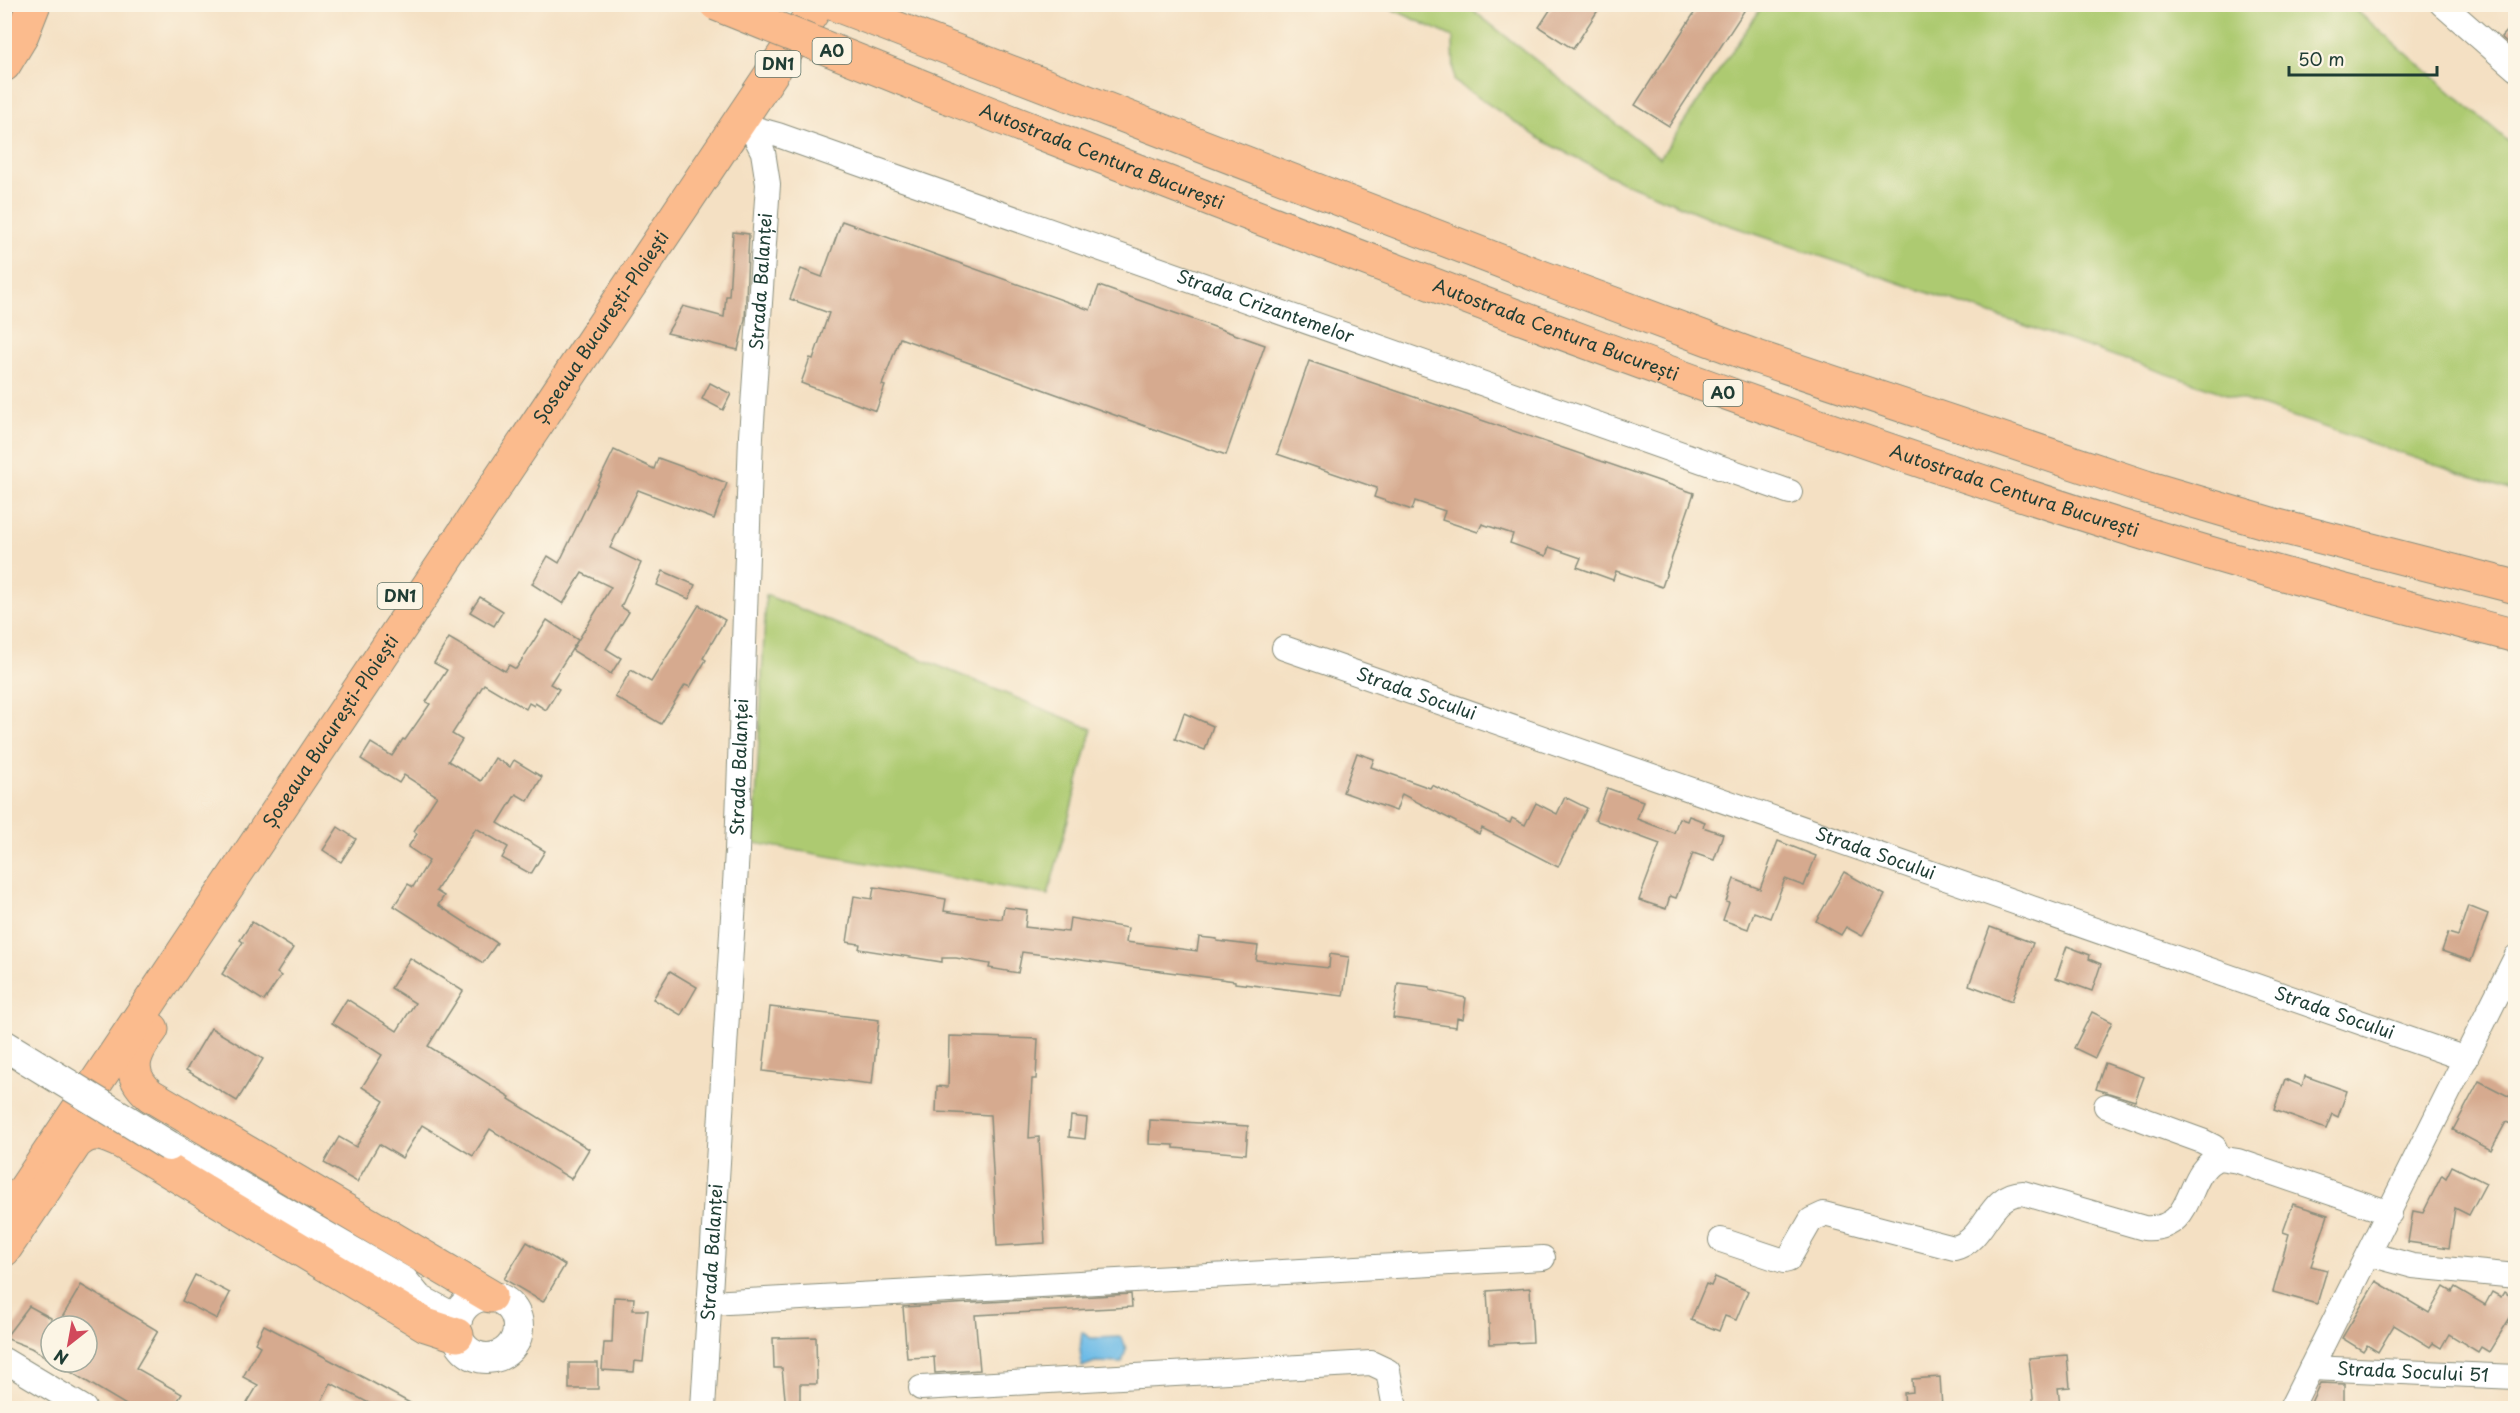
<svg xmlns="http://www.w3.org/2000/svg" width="2520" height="1413" font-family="'Playpen Sans',sans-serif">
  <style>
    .green { fill: #adca71; stroke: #668452; stroke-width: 1.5 }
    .water { fill: #6dbbe7; stroke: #467c8e; stroke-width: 1.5 }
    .building { fill: #d6aa8f }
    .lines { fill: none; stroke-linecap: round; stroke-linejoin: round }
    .minor-casing { stroke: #8a8e7c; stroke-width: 26 }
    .tertiary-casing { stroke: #8a8e7c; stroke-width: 32 }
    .trunk-casing { stroke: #8a8e7c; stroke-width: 35 }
    .motorway-casing { stroke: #8a8e7c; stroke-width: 35 }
    .minor { stroke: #fff; stroke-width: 24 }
    .tertiary { stroke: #fff; stroke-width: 30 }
    .trunk { stroke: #fbbb8d; stroke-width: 33 }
    .motorway { stroke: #fbbb8d; stroke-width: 33 }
    .tertiary-bridge-casing { stroke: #8a8e7c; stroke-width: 32; stroke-linecap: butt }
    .motorway-bridge-casing { stroke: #8a8e7c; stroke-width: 35; stroke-linecap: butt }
    .tertiary-bridge { stroke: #fff; stroke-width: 30 }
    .motorway-bridge { stroke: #fbbb8d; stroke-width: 33 }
    .labels { text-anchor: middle; stroke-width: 4.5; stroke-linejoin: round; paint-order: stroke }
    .shield { fill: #fcf5e5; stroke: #617469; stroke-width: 1.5 }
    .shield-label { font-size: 16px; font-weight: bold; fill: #1f3d34 }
    .street-label { font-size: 18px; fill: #1f3d34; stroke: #fcf5e5 }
  </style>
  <rect width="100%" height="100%" fill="#fcf5e5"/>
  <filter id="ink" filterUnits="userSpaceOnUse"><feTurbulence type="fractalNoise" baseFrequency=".0167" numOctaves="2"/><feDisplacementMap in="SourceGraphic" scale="12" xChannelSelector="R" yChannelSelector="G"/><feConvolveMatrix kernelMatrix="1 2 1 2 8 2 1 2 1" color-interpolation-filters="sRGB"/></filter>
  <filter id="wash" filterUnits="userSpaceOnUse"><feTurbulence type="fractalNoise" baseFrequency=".008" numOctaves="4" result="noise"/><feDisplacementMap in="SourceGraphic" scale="24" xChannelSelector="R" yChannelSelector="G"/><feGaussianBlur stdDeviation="1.35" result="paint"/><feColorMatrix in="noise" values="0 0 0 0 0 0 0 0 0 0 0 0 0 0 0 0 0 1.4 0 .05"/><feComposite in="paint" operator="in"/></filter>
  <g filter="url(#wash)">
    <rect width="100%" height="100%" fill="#f4e0c3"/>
    <g class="green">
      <polygon points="1383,5 1466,5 1660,158 1763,5 2350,5 2515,147 2515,492 1720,222 1618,180 1542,140 1454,81 1453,37"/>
      <polygon points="766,595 1092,729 1048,895 754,843"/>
    </g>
    <polygon class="water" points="1082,1332 1091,1338 1122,1337 1126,1349 1122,1363 1095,1362 1082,1367 1080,1349"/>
    <g id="blocks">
      <g class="building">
        <polygon points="1554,4 1602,4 1573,49 1539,27"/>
        <polygon points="1700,4 1734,4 1744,11 1669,126 1635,105"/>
        <polygon points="2516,20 2516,50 2501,37"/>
        <polygon points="842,221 1090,310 1099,286 1265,345 1226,455 900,338 882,385 885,386 876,411 801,383 810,358 813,359 829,313 790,299 801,269 822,277"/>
        <polygon points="733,232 749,234 745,319 738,350 667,333 683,306 724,317 726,296 729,296"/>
        <polygon points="1309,361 1694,493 1662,587 1616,571 1613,580 1577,567 1581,558 1549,547 1546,556 1510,543 1513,534 1482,524 1478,532 1442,520 1445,511 1415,501 1412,510 1374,497 1377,488 1277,454"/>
        <polygon points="710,383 731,394 723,410 702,399"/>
        <polygon points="614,450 654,469 658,458 727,483 714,519 638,490 610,548 641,563 621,607 629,612 606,649 621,658 611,674 572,650 611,587 582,573 563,604 532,584 548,556 559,563"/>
        <polygon points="663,571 695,585 689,599 657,585"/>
        <polygon points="480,597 503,611 494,626 470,612"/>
        <polygon points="699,605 725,620 703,658 706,660 690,687 685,685 661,724 615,697 631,670 651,682"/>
        <polygon points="547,620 578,640 550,684 559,689 546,710 535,703 534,706 529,703 526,709 484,684 452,734 462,740 448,761 481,781 495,758 510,767 514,760 542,777 528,801 516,794 498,823 545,851 531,874 502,858 508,847 476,828 436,891 444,896 438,905 497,943 483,963 394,906 408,884 413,887 429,861 408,847 417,834 414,831 437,796 404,775 399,783 361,759 371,743 392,756 403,739 405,740 430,704 426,702 447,670 434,663 449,638 505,671 509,665 516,669"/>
        <polygon points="1184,713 1213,726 1205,750 1175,739"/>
        <polygon points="1357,753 1374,759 1371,767 1430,788 1432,785 1510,823 1512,818 1525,825 1536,803 1557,814 1565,797 1587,808 1558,867 1482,828 1479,834 1402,794 1396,811 1343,792"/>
        <polygon points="1607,788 1643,801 1637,819 1674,833 1679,818 1687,821 1689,816 1705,822 1703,827 1723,834 1714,860 1693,853 1676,898 1670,896 1666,909 1639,900 1660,844 1595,820"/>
        <polygon points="338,827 356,839 341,862 323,850"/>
        <polygon points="1778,841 1816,856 1804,886 1785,879 1770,918 1754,912 1748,929 1723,920 1729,903 1726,902 1734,879 1760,889"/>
        <polygon points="1844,872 1885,895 1862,936 1846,927 1841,935 1816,921"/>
        <polygon points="874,887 946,899 944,911 984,917 1002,919 1004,907 1027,910 1025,927 1068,932 1070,918 1128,928 1126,942 1197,951 1199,937 1217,939 1217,941 1258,946 1256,960 1329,968 1330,954 1349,957 1343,996 1235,983 1235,981 1022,952 1018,973 989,968 990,964 956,958 942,958 942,962 859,949 860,944 847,942 854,896 872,899"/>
        <polygon points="2468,906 2488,914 2471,961 2442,951 2448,933 2458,936"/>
        <polygon points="252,922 293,948 277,973 281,976 264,1001 222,974 243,942 240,940"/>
        <polygon points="1990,927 2033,943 2012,1001 1969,985"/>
        <polygon points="2067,946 2090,955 2089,959 2101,964 2092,991 2056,978"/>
        <polygon points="410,958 463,991 428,1046 510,1097 509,1099 589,1149 571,1179 490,1129 473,1156 422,1125 402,1158 379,1144 357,1182 324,1163 339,1137 356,1147 384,1101 362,1087 382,1055 332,1023 347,999 397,1031 415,1003 391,988"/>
        <polygon points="670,971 697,987 681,1015 653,999"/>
        <polygon points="1398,983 1430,987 1430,990 1466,998 1463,1019 1457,1018 1456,1027 1393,1018"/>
        <polygon points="770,1007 879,1020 872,1084 763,1071"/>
        <polygon points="2092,1012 2112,1022 2095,1058 2074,1048"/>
        <polygon points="211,1028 263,1059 237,1101 186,1070"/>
        <polygon points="949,1036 1038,1039 1036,1079 1032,1079 1029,1138 1039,1137 1045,1243 997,1246 990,1115 936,1112 937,1086 948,1087"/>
        <polygon points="2105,1063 2144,1077 2135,1101 2096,1089"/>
        <polygon points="2305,1076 2347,1091 2338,1117 2332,1114 2326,1129 2274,1110 2285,1079 2302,1086"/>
        <polygon points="2479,1081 2516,1100 2516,1116 2511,1124 2506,1122 2491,1150 2453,1130"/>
        <polygon points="1071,1116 1087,1118 1085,1139 1069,1137"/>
        <polygon points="1150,1120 1248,1126 1246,1154 1174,1148 1174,1145 1149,1144"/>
        <polygon points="2452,1166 2486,1183 2469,1215 2455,1208 2449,1248 2408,1242 2413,1211 2423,1213 2442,1175 2446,1178"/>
        <polygon points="2293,1204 2328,1215 2311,1266 2327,1270 2317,1304 2273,1292 2289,1234 2283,1232"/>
        <polygon points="527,1242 565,1265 543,1302 504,1279"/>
        <polygon points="195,1275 230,1293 217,1319 182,1301"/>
        <polygon points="1715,1277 1748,1291 1736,1320 1725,1316 1719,1331 1691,1320 1706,1284 1711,1286"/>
        <polygon points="2376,1281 2429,1313 2444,1287 2452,1292 2455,1287 2485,1305 2492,1292 2501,1297 2504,1292 2516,1299 2516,1308 2489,1352 2481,1347 2478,1352 2449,1334 2441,1348 2433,1343 2430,1347 2394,1325 2378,1352 2367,1345 2363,1351 2342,1338"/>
        <polygon points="81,1285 158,1331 136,1368 182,1394 173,1408 131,1408 54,1362 87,1362 87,1326 57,1326"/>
        <polygon points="1530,1288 1533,1342 1490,1344 1487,1291"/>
        <polygon points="1131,1294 1132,1307 975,1315 980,1370 935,1373 934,1357 907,1358 903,1307"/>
        <polygon points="614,1297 634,1298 633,1310 648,1310 643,1362 635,1361 634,1372 602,1370 604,1343 612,1343"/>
        <polygon points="29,1306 51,1318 51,1360 31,1348 5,1338"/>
        <polygon points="264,1325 370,1381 419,1408 378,1408 331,1383 318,1408 244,1408 258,1385 243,1377 260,1346 255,1343"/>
        <polygon points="816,1337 817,1384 800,1384 800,1408 786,1408 782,1368 774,1368 773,1338"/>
        <polygon points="2067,1355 2070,1387 2058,1388 2060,1406 2034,1408 2029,1358"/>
        <rect x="569" y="1363" width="29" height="26"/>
        <polygon points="1940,1377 1942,1408 1905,1408 1904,1393 1913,1392 1912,1379"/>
        <polygon points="2320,1383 2344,1384 2344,1407 2309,1407"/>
      </g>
    </g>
  </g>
  <g filter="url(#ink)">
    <use href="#blocks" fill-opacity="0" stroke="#8a8e7c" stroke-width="1.5"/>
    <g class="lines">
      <defs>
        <g id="minor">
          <polyline points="2442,4 2516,69"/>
          <path id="s1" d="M 742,125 L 778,135 L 1790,492"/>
          <path id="s2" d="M 1284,648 L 2466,1059"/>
          <polyline points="2106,1106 2202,1141 2214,1147 2219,1158"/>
          <path d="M 1721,1240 L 1784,1261 L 1788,1260 L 1811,1220 L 1824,1214 L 1954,1248 C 1987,1240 1987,1194 2023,1193 L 2144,1228 C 2198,1232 2183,1171 2219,1158 L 2238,1161 L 2390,1213"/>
          <polyline points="2369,1254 2413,1266 2516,1276"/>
          <polyline points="709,1303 1543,1258"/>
          <polyline points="4,1360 84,1408"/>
          <path id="s3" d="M 2311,1368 L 2516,1377"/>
          <polyline points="921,1388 1371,1363 1388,1371 1395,1408"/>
          <path id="s4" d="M 703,1408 L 737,851 L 751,436 L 768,184 L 763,152 L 751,128"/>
          <polyline points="2291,1408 2516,957"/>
        </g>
        <g id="tertiary">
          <polyline points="169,1146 404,1282 418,1299 457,1320"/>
          <circle cx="487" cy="1327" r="31"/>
        </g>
        <g id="trunk">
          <path d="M 152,1029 C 134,1053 124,1072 150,1095 L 490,1296"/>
          <path id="s5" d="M 4,1220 L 818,4"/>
          <path d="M 4,1250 L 75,1144 C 91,1128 104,1134 123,1143 L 426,1325 L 457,1335"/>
        </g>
        <g id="motorway">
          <polyline points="834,4 1539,276 1754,356 2146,487 2278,526 2516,587"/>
          <polyline points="4,65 21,37 34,4"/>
          <path id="s6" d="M 948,97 C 1339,249 1729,404 2130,529 C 2257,569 2387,602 2516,636"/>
        </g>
      </defs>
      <use href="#minor" class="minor-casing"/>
      <use href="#tertiary" class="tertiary-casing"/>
      <use href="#trunk" class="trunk-casing"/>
      <use href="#motorway" class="motorway-casing"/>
      <use href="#minor" class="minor"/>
      <use href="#tertiary" class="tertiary"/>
      <use href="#trunk" class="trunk"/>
      <use href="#motorway" class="motorway"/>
      <defs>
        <polyline id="tertiary-bridge" points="4,1045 169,1146"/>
        <polyline id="motorway-bridge" points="716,4 948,97"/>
      </defs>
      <use href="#tertiary-bridge" class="tertiary-bridge-casing"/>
      <use href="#motorway-bridge" class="motorway-bridge-casing"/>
      <use href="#tertiary-bridge" class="tertiary-bridge"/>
      <use href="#motorway-bridge" class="motorway-bridge"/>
    </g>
  </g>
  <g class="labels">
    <g class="shield">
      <rect x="812.5" y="38" width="39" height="26" rx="4.5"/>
      <rect x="755.5" y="51" width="45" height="26" rx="4.5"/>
      <rect x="1703.5" y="380" width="39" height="26" rx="4.5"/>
      <rect x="377.5" y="583" width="45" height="26" rx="4.5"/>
    </g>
    <g class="shield-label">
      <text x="832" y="57">A0</text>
      <text x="778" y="70">DN1</text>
      <text x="1723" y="399">A0</text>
      <text x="400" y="602">DN1</text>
    </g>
    <g class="street-label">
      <text dy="6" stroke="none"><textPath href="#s6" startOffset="165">Autostrada Centura București</textPath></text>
      <text dy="6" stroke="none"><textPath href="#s4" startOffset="1128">Strada Balanței</textPath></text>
      <text dy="6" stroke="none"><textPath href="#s1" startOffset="554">Strada Crizantemelor</textPath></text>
      <text dy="6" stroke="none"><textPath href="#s5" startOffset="1074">Șoseaua București-Ploiești</textPath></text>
      <text dy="6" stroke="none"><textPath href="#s6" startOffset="651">Autostrada Centura București</textPath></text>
      <text dy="6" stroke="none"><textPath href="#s6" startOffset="1137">Autostrada Centura București</textPath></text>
      <text dy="6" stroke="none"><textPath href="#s2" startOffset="140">Strada Socului</textPath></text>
      <text dy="6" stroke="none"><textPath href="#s5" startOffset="588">Șoseaua București-Ploiești</textPath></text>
      <text dy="6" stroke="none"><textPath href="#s4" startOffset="642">Strada Balanței</textPath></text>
      <text dy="6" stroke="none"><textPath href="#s2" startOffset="626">Strada Socului</textPath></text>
      <text dy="6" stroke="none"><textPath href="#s2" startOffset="1112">Strada Socului</textPath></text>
      <text dy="6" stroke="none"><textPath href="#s4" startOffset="156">Strada Balanței</textPath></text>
      <text dy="6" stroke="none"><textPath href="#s3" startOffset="102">Strada Socului 51</textPath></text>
    </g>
  </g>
  <rect width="2520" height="1413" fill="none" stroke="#fcf5e5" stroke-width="24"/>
  <g transform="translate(69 1344) rotate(211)"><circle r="28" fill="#fcf5e5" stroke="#a4ab9e" stroke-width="1.5"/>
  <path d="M0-4.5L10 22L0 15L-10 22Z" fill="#d1495b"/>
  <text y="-9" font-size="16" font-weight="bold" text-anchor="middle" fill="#1f3d34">N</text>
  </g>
  <path d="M2289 66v9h148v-9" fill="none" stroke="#1f3d34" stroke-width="3"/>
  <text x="2298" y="66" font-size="18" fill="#1f3d34" stroke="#fcf5e5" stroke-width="4.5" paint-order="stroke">50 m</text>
</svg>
